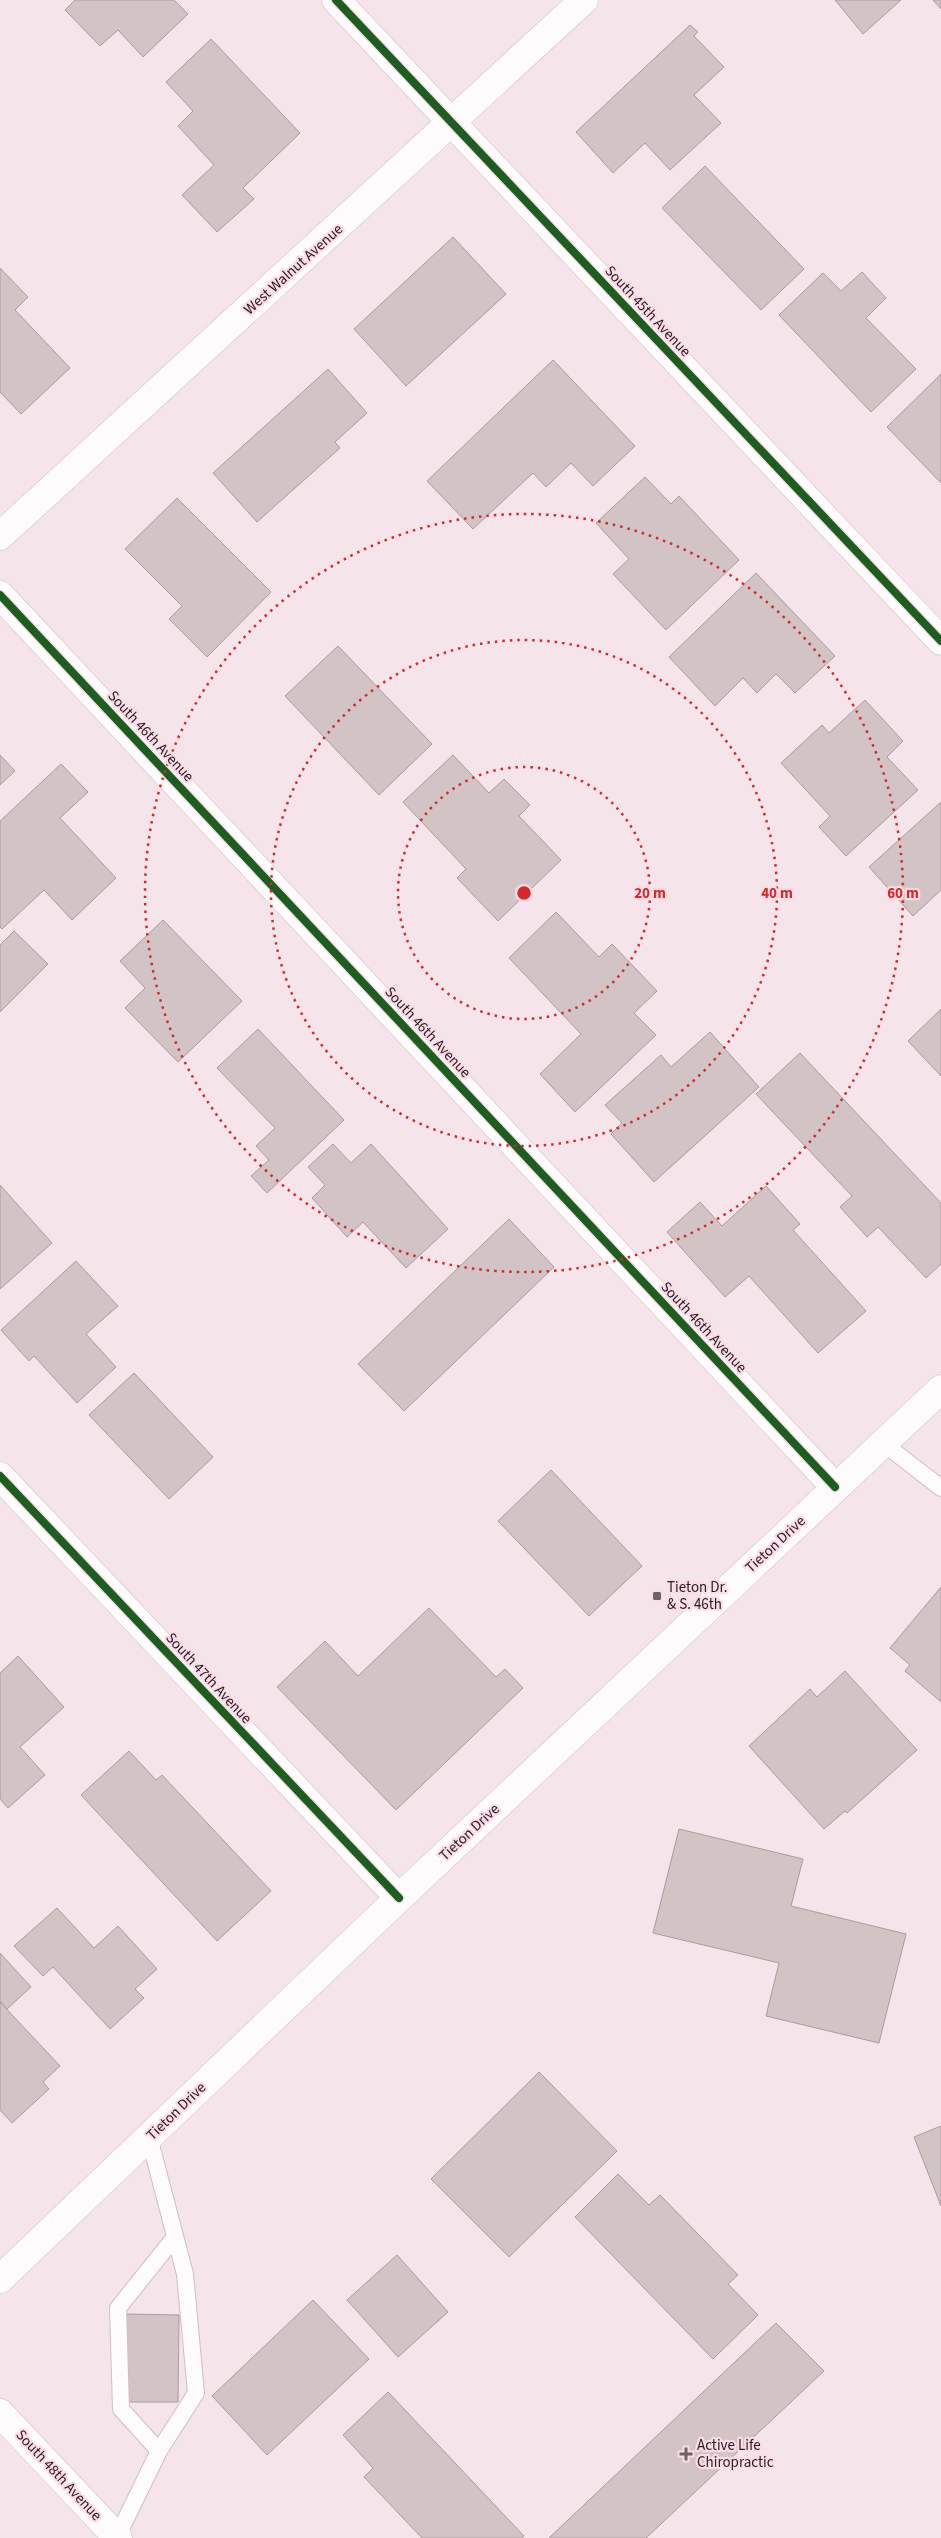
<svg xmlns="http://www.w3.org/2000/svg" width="941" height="2538" font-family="'Source Sans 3',sans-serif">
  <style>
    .building { fill: #d2c3c5; stroke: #a99c9f }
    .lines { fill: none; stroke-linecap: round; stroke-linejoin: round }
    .lane-casing { stroke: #cdc0c4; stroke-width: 18 }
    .street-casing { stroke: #cdc0c4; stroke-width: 29 }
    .secondary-casing { stroke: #cdc0c4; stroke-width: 29 }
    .lane { stroke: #fefbfc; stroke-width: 16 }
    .street { stroke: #fefbfc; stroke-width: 28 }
    .secondary { stroke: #fefbfc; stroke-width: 28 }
    .cycleway-casing { stroke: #fcdde7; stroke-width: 11 }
    .cycleway { stroke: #1b5e20; stroke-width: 8 }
    .ring { fill: none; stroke: #d62828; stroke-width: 2.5; stroke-dasharray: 2.5 5 }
    .poi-dot { fill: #6f6266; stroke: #fcdde7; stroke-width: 2 }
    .labels { text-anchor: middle; stroke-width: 4.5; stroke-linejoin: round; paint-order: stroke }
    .street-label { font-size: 15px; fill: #271c1f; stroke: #fcdde7 }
    .poi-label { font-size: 15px; fill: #271c1f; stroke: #fcdde7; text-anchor: start }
    .centre { fill: #d62828; stroke: #fcdde7; stroke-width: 2.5 }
    .ring-label { font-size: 15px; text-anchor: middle; font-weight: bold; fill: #d62828; stroke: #fcdde7; stroke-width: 4.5; stroke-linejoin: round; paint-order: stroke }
  </style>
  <rect width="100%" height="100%" fill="#f5e4ea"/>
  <g class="building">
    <polygon points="75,0 174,0 188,14 143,57 118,30 100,46 65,10"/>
    <polygon points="835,0 901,0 863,34"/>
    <polygon points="933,0 941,0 941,9"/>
    <polygon points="690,25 698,32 694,36 724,67 694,95 721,123 670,170 645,143 613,173 576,132"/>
    <polygon points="211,39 300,133 243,188 254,199 217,232 182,195 214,165 178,126 193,111 166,82"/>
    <polygon points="705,166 804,269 761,310 662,208"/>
    <polygon points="453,237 506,294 406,386 354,329"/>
    <polygon points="0,268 28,297 15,310 70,368 21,414 0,392"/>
    <polygon points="862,272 886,298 866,318 916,369 871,412 779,315 823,273 841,291"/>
    <polygon points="553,360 635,446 593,486 571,463 546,487 533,473 473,529 427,481"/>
    <polygon points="328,369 367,413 335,442 340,448 257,522 213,473"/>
    <polygon points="941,374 941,483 887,427"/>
    <polygon points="645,477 671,504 679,496 739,560 666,630 613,574 629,559 596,523"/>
    <polygon points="177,498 271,592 207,657 169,619 182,606 125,549"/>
    <polygon points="756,573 835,656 795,693 776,674 757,693 743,678 715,706 669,657"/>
    <polygon points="338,646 432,744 379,795 285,696"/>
    <polygon points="865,700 903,741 887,757 918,790 846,856 819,827 830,816 781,763 822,725 829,733"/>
    <polygon points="0,755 15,771 0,785"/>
    <polygon points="453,755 489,793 504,779 530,805 519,816 561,860 498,921 457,878 466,869 403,802"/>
    <polygon points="61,764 88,792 60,818 116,878 72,920 44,890 2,929 0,927 0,821"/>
    <polygon points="941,802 941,890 913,916 869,867"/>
    <polygon points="556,912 599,957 612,944 657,991 634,1013 656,1035 575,1112 540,1074 581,1034 509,958"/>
    <polygon points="163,920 242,1001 178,1062 125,1008 145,988 120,961"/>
    <polygon points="14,931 48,964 0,1012 0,945"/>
    <polygon points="941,1009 941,1076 908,1041"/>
    <polygon points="258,1029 344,1120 267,1193 251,1176 269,1160 256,1146 275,1128 217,1068"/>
    <polygon points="710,1032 759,1087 654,1182 611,1134 622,1123 605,1105 661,1055 671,1067"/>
    <polygon points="800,1053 941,1203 941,1264 926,1278 878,1227 867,1237 840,1207 852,1196 756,1094"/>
    <polygon points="333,1144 351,1163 371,1144 448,1229 406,1268 363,1222 347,1237 312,1198 325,1185 308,1167"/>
    <polygon points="0,1185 52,1243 0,1289"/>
    <polygon points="766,1186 800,1224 793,1230 866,1311 818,1353 749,1276 725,1297 667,1232 700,1202 722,1226"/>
    <polygon points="509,1219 554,1267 404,1411 358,1364"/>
    <polygon points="76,1261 118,1306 86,1334 116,1367 77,1403 34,1356 29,1361 1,1330"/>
    <polygon points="134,1373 213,1457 169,1499 89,1415"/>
    <polygon points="551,1470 642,1566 589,1616 498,1521"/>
    <polygon points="941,1587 941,1702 905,1671 910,1665 890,1648"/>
    <polygon points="429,1608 496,1677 505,1669 523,1688 396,1810 277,1687 325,1641 358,1676"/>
    <polygon points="18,1656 64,1707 20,1747 45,1775 8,1808 0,1799 0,1673"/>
    <polygon points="845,1671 917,1750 847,1813 845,1811 824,1829 749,1746 810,1689 817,1697"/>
    <polygon points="129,1751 156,1780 162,1775 271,1891 217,1941 81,1795"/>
    <polygon points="679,1829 803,1859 791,1906 906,1934 879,2043 766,2016 779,1963 653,1933"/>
    <polygon points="57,1908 94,1948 118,1926 157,1969 135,1989 144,1998 110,2029 53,1967 43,1976 14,1946"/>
    <polygon points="0,1953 31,1987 7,2009 0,2001"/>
    <polygon points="0,2002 60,2066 43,2082 49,2089 12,2123 0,2110"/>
    <polygon points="539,2072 617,2151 509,2257 431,2179"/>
    <polygon points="941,2126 941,2206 914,2137"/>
    <polygon points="618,2174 649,2205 660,2195 738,2275 728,2284 758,2315 713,2359 575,2217"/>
    <polygon points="397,2255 448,2312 398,2357 347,2300"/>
    <polygon points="313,2300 369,2359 267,2455 212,2396"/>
    <polygon points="126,2314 179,2315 178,2402 125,2402"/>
    <polygon points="776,2323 824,2371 646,2538 549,2538"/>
    <polygon points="388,2392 524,2536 522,2538 422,2538 364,2477 373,2468 343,2435"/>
  </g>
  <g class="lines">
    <defs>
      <g id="lane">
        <polyline points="883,1443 941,1488"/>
        <polyline points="159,2451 121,2409 118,2308 175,2237"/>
        <polyline points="117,2537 159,2451 196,2393 185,2274 149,2137"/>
      </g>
      <g id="street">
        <polyline points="336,0 941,641"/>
        <polyline points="0,536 584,0"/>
        <polyline points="0,595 835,1487"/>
        <polyline points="0,1476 399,1898"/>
      </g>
      <g id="secondary">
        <polyline points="0,2279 399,1898 941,1389"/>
        <polyline points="0,2413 118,2538"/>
      </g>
    </defs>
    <use href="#lane" class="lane-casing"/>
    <use href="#street" class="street-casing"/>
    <use href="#secondary" class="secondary-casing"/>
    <use href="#lane" class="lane"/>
    <use href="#street" class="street"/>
    <use href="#secondary" class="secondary"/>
    <defs>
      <g id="cycleway">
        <polyline points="336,0 941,641"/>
        <polyline points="0,595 835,1487"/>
        <polyline points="0,1476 399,1898"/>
      </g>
    </defs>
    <use href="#cycleway" class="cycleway-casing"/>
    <use href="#cycleway" class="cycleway"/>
  </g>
  <g class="ring">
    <circle cx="524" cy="893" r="126"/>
    <circle cx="524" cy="893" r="253"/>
    <circle cx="524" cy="893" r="379"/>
  </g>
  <g class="poi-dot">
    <rect x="652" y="1591" width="10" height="10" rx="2.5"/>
    <path d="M683.5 2446.5h5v5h5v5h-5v5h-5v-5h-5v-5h5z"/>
  </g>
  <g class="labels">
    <g class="street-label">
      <text transform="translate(293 269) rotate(-42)" y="5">West Walnut Avenue</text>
      <text transform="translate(648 311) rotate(47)" y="5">South 45th Avenue</text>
      <text transform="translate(151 736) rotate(47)" y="5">South 46th Avenue</text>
      <text transform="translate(428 1032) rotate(47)" y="5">South 46th Avenue</text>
      <text transform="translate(704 1327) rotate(47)" y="5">South 46th Avenue</text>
      <text transform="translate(775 1544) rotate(-43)" y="5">Tieton Drive</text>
      <text transform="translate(209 1678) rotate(47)" y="5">South 47th Avenue</text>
      <text transform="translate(469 1832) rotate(-43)" y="5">Tieton Drive</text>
      <text transform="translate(176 2111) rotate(-44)" y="5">Tieton Drive</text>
      <text transform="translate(59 2475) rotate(47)" y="5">South 48th Avenue</text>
    </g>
    <g class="poi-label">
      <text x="667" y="1592">Tieton Dr.<tspan x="667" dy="17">&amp; S. 46th</tspan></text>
      <text x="697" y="2450">Active Life<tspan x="697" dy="17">Chiropractic</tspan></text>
    </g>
  </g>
  <circle cx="524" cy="893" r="8" class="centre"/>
  <g class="ring-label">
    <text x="650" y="898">20 m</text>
    <text x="777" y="898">40 m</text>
    <text x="903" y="898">60 m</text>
  </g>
</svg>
